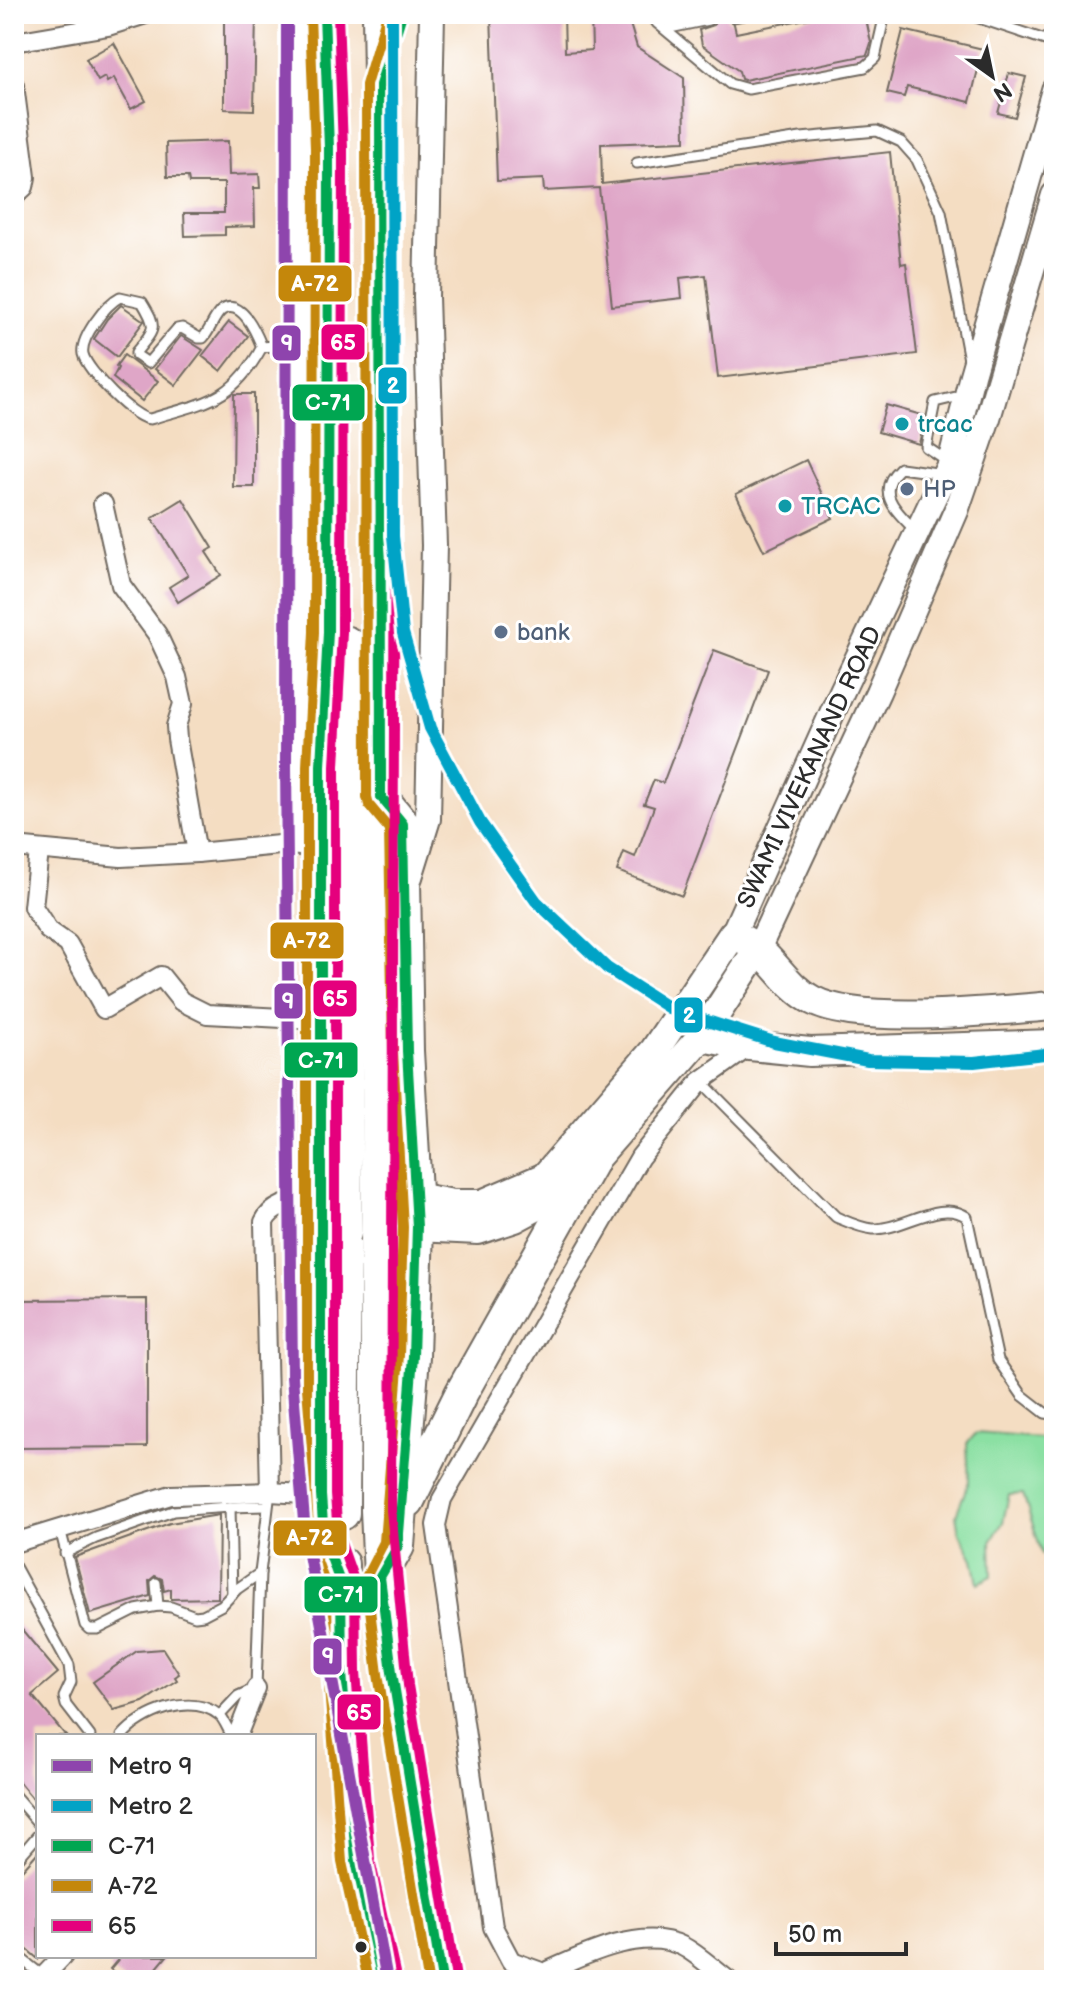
<svg xmlns="http://www.w3.org/2000/svg" width="1068" height="1994" font-family="'Balsamiq Sans',sans-serif">
  <style>
    .green { fill: #8be0a3; stroke: #5b8667; stroke-width: 2 }
    .building { fill: #dfa6c7 }
    .lines { fill: none; stroke-linecap: round; stroke-linejoin: round }
    .lane-casing { stroke: #716960; stroke-width: 13 }
    .street-casing { stroke: #716960; stroke-width: 22 }
    .secondary-casing { stroke: #716960; stroke-width: 28 }
    .primary-casing { stroke: #716960; stroke-width: 32 }
    .highway-casing { stroke: #716960; stroke-width: 36 }
    .lane { stroke: #fff; stroke-width: 9 }
    .street { stroke: #fff; stroke-width: 18 }
    .secondary { stroke: #fff; stroke-width: 24 }
    .primary { stroke: #fff; stroke-width: 28 }
    .highway { stroke: #fff; stroke-width: 32 }
    .highway-bridge-casing { stroke: #716960; stroke-width: 36; stroke-linecap: butt }
    .highway-bridge { stroke: #fff; stroke-width: 32 }
    .bus-1-casing { stroke: #fff; stroke-width: 16 }
    .bus-2-casing { stroke: #fff; stroke-width: 16 }
    .bus-3-casing { stroke: #fff; stroke-width: 16 }
    .bus-1 { stroke: #00a651; stroke-width: 10 }
    .bus-2 { stroke: #c4870b; stroke-width: 10 }
    .bus-3 { stroke: #e5007d; stroke-width: 10 }
    .metro-1-casing { stroke: #fff; stroke-width: 18 }
    .metro-2-casing { stroke: #fff; stroke-width: 18 }
    .metro-1 { stroke: #8e44ad; stroke-width: 12 }
    .metro-2 { stroke: #02a3c6; stroke-width: 12 }
    .culture-dot { fill: #0f9aa8; stroke: #fff; stroke-width: 3 }
    .service-dot { fill: #5c6f8a; stroke: #fff; stroke-width: 3 }
    .bus-dot { fill: #2b2b2b; stroke: #fff; stroke-width: 3 }
    .labels { text-anchor: middle; stroke-width: 6; stroke-linejoin: round; paint-order: stroke }
    .culture-label { font-size: 24px; fill: #0d838f; stroke: #fff; text-anchor: start }
    .service-label { font-size: 24px; fill: #4e5e75; stroke: #fff; text-anchor: start }
    .street-label { font-size: 24px; fill: #2b2b2b; stroke: #fff }
    .line-badge { stroke: #fff; stroke-width: 3 }
    .badge-label { font-size: 22px; text-anchor: middle; font-weight: bold; fill: #fff }
  </style>
  <rect width="100%" height="100%" fill="#fff"/>
  <filter id="ink" filterUnits="userSpaceOnUse"><feTurbulence type="fractalNoise" baseFrequency=".0125" numOctaves="2"/><feDisplacementMap in="SourceGraphic" scale="16" xChannelSelector="R" yChannelSelector="G"/><feConvolveMatrix kernelMatrix="1 2 1 2 8 2 1 2 1" color-interpolation-filters="sRGB"/></filter>
  <filter id="wash" filterUnits="userSpaceOnUse"><feTurbulence type="fractalNoise" baseFrequency=".006" numOctaves="4" result="noise"/><feDisplacementMap in="SourceGraphic" scale="32" xChannelSelector="R" yChannelSelector="G"/><feGaussianBlur stdDeviation="1.8" result="paint"/><feColorMatrix in="noise" values="0 0 0 0 0 0 0 0 0 0 0 0 0 0 0 0 0 1.4 0 .05"/><feComposite in="paint" operator="in"/></filter>
  <g filter="url(#wash)">
    <rect width="100%" height="100%" fill="#f4ddc2"/>
    <polygon class="green" points="976,1433 1054,1439 1054,1555 1042,1554 1023,1494 1009,1495 1003,1522 991,1542 992,1576 978,1583 973,1559 959,1533 956,1515 969,1481 967,1444"/>
    <g id="blocks">
      <g class="building">
        <polygon points="224,14 256,15 254,110 224,109"/>
        <polygon points="491,14 564,14 565,52 592,50 591,14 627,14 637,47 684,78 685,141 601,144 602,184 890,152 901,264 906,263 917,354 718,378 706,275 680,278 682,298 612,306 599,188 544,191 543,179 497,181"/>
        <polygon points="712,14 727,14 727,19 734,24 736,33 831,14 865,14 871,43 867,55 744,80 741,79 739,71 702,45 699,30 714,25 715,19"/>
        <polygon points="903,30 983,49 970,102 907,87 904,97 887,93"/>
        <polygon points="114,43 146,101 131,109 114,78 107,82 105,77 98,81 86,59"/>
        <polygon points="1009,73 1026,77 1015,117 998,113"/>
        <polygon points="228,141 229,175 259,174 260,188 254,188 255,226 225,227 225,235 185,236 184,213 224,213 224,183 189,183 188,177 167,177 166,143"/>
        <polygon points="121,305 144,321 117,357 94,339 107,319"/>
        <polygon points="229,322 248,336 221,371 202,356"/>
        <polygon points="181,336 203,350 176,385 155,369"/>
        <polygon points="124,355 158,381 142,401 113,378 118,368 116,366"/>
        <polygon points="234,394 254,394 254,487 233,487"/>
        <polygon points="886,405 925,416 919,444 878,432"/>
        <polygon points="806,460 833,518 764,551 736,494"/>
        <polygon points="183,499 213,548 206,552 221,575 178,602 169,587 188,575 152,518"/>
        <polygon points="714,650 768,670 682,896 617,871 624,852 635,857 654,807 644,804 654,780 663,783"/>
        <polygon points="147,1299 147,1447 14,1448 14,1300"/>
        <polygon points="219,1515 218,1598 171,1599 171,1589 164,1591 162,1579 155,1576 149,1581 150,1596 90,1614 75,1557 170,1523"/>
        <polygon points="14,1620 58,1673 32,1695 66,1736 38,1736 38,1805 14,1776"/>
        <polygon points="163,1649 179,1674 175,1677 177,1680 143,1702 114,1710 93,1682 137,1651"/>
        <polygon points="38,1852 38,1959 14,1938 14,1879"/>
        <polygon points="121,1956 167,1956 147,1980 123,1980 110,1969"/>
      </g>
    </g>
  </g>
  <g filter="url(#ink)">
    <use href="#blocks" fill-opacity="0" stroke="#716960" stroke-width="2"/>
    <g class="lines">
      <defs>
        <g id="lane">
          <polyline points="651,14 657,23 730,84 748,89 865,67 875,58 885,14"/>
          <polyline points="967,14 1054,43"/>
          <polyline points="734,17 749,14"/>
          <polyline points="665,29 708,20"/>
          <polyline points="637,163 801,138 877,131 901,142 917,160 941,212 969,360"/>
          <path d="M 120,297 L 142,302 C 158,328 155,329 136,352 L 136,355 L 148,363 L 177,329 L 182,328 L 199,338 L 203,338 C 210,331 214,316 222,310 C 242,297 257,335 262,347 C 232,402 206,402 150,419 C 134,419 87,371 83,354 C 80,338 106,304 120,297 Z"/>
          <polyline points="262,347 298,344"/>
          <polyline points="947,461 926,447 935,402 964,395"/>
          <path d="M 915,530 C 896,511 874,492 900,468 L 944,474"/>
          <path d="M 701,1081 L 836,1217 C 848,1222 860,1228 873,1229 C 903,1230 940,1198 967,1217 L 998,1360 L 1022,1395 L 1045,1413 L 1054,1414"/>
          <polyline points="230,1507 267,1506"/>
          <polyline points="60,1529 85,1625 89,1629 98,1629 136,1610 158,1606 171,1607 195,1616 203,1615 222,1605 237,1589 260,1573"/>
          <polyline points="65,1553 96,1538 173,1511 230,1507 232,1595"/>
          <polyline points="14,1565 69,1665 71,1682 64,1697 66,1705 90,1736"/>
          <polyline points="156,1583 158,1606"/>
          <polyline points="220,1715 238,1696 256,1688 260,1573 270,1492"/>
          <path d="M 122,1736 C 142,1712 191,1693 219,1715 C 224,1719 228,1730 232,1736"/>
          <polyline points="14,1795 38,1823"/>
          <polyline points="14,1863 38,1835"/>
          <polyline points="14,1953 43,1976"/>
        </g>
        <g id="street">
          <polyline points="14,42 108,26 146,14"/>
          <polyline points="14,85 26,177 24,187 14,196"/>
          <polyline points="103,504 121,585 157,634 177,677 183,704 176,726 177,739 197,853"/>
          <polyline points="14,847 121,857 197,853 310,842"/>
          <polyline points="39,851 33,907 48,930 68,944 104,1009 161,976 181,1001 207,1014 320,1020"/>
          <path d="M 270,1492 L 264,1222 C 273,1202 301,1201 320,1196"/>
          <polyline points="14,1543 171,1495 270,1492 321,1495"/>
          <polyline points="237,1736 256,1688"/>
          <polyline points="40,1980 63,1956"/>
          <path d="M 728,1980 C 713,1969 698,1954 682,1946 C 642,1926 581,1956 544,1973 L 511,1961 L 493,1927 L 436,1525 L 442,1499 L 640,1157 L 701,1081 L 750,1046"/>
        </g>
        <g id="secondary">
          <polyline points="294,14 298,344 299,843"/>
          <polyline points="410,877 428,819 434,545 426,297 432,14"/>
          <polyline points="733,934 842,691 950,463 972,375 1054,90"/>
          <polyline points="758,949 878,692 956,511 988,418 1054,195"/>
        </g>
        <g id="primary">
          <polyline points="701,1037 750,1046 810,1052 1054,1044"/>
          <path d="M 356,1196 L 415,1197 L 453,1204 L 482,1204 L 545,1177 L 654,1051 L 733,934 C 742,939 752,943 759,950 C 778,966 789,988 812,1000 C 860,1026 997,1010 1054,1006"/>
          <polyline points="356,1217 417,1227 478,1230 515,1218 554,1197 591,1163 701,1037 758,949"/>
        </g>
        <g id="highway">
          <polyline points="324,14 329,148 329,382 328,632 321,766 320,1413 324,1538 341,1585"/>
          <polyline points="346,1156 350,781 347,643"/>
          <polyline points="378,1156 382,201 379,14"/>
          <polyline points="377,1241 377,1510 380,1577 392,1672 442,1980"/>
          <polyline points="408,1501 462,1392 591,1163"/>
          <polyline points="343,1513 345,1233"/>
          <polyline points="342,1564 342,1672 356,1861 382,1980"/>
          <polyline points="380,1577 398,1546 413,1356 417,1227 407,1051 403,824 381,797"/>
        </g>
      </defs>
      <use href="#lane" class="lane-casing"/>
      <use href="#street" class="street-casing"/>
      <use href="#secondary" class="secondary-casing"/>
      <use href="#primary" class="primary-casing"/>
      <use href="#highway" class="highway-casing"/>
      <use href="#lane" class="lane"/>
      <use href="#street" class="street"/>
      <use href="#secondary" class="secondary"/>
      <use href="#primary" class="primary"/>
      <use href="#highway" class="highway"/>
      <defs>
        <g id="highway-bridge">
          <polyline points="345,1233 346,1156"/>
          <polyline points="377,1241 378,1156"/>
        </g>
      </defs>
      <use href="#highway-bridge" class="highway-bridge-casing"/>
      <use href="#highway-bridge" class="highway-bridge"/>
      <defs>
        <g id="bus-1">
          <polyline points="324,14 329,148 328,632 321,766 321,1495 324,1538 341,1585 342,1672 356,1861 382,1980"/>
          <polyline points="402,14 380,85 381,797 403,824 407,1051 417,1227 413,1356 398,1546 380,1577 392,1672 442,1980"/>
        </g>
        <g id="bus-2">
          <polyline points="387,14 366,85 367,797 369,805 389,829 393,1051 403,1227 399,1355 384,1542 366,1577 378,1674 428,1980"/>
          <polyline points="310,15 315,148 314,632 307,766 307,1495 310,1542 327,1588 328,1673 342,1862 368,1980"/>
        </g>
        <g id="bus-3">
          <polyline points="338,14 343,148 342,632 335,766 335,1495 338,1535 355,1583 356,1671 370,1859 396,1977"/>
          <polyline points="393,14 396,201 391,1510 408,1685 456,1978"/>
        </g>
      </defs>
      <use href="#bus-1" class="bus-1-casing"/>
      <use href="#bus-2" class="bus-2-casing"/>
      <use href="#bus-3" class="bus-3-casing"/>
      <use href="#bus-1" class="bus-1"/>
      <use href="#bus-2" class="bus-2"/>
      <use href="#bus-3" class="bus-3"/>
      <defs>
        <polyline id="metro-1" points="287,14 286,767 292,1377 305,1533 387,1980"/>
        <polyline id="metro-2" points="392,14 393,536 403,633 430,728 480,822 536,901 607,968 672,1010 774,1042 868,1060 974,1062 1054,1053"/>
      </defs>
      <use href="#metro-1" class="metro-1-casing"/>
      <use href="#metro-2" class="metro-2-casing"/>
      <use href="#metro-1" class="metro-1"/>
      <use href="#metro-2" class="metro-2"/>
    </g>
  </g>
  <g class="culture-dot">
    <circle cx="902" cy="424" r="8"/>
    <circle cx="785" cy="506" r="8"/>
  </g>
  <g class="service-dot">
    <circle cx="907" cy="489" r="8"/>
    <circle cx="501" cy="632" r="8"/>
  </g>
  <circle class="bus-dot" cx="361" cy="1947" r="7"/>
  <g class="labels">
    <g class="culture-label">
      <text x="918" y="432">trcac</text>
      <text x="801" y="514">TRCAC</text>
    </g>
    <g class="service-label">
      <text x="923" y="497">HP</text>
      <text x="517" y="640">bank</text>
    </g>
    <g class="street-label">
      <text transform="translate(809 767) rotate(-65)" y="8">SWAMI VIVEKANAND ROAD</text>
    </g>
  </g>
  <g class="line-badge">
    <rect x="277" y="264" width="76" height="39" rx="8" fill="#c4870b"/>
    <rect x="320" y="323" width="46" height="38" rx="8" fill="#e5007d"/>
    <rect x="271" y="324" width="31" height="38" rx="8" fill="#8e44ad"/>
    <rect x="377" y="366" width="31" height="39" rx="8" fill="#02a3c6"/>
    <rect x="291" y="383" width="75" height="39" rx="8" fill="#00a651"/>
    <rect x="269" y="921" width="76" height="39" rx="8" fill="#c4870b"/>
    <rect x="312" y="979" width="46" height="39" rx="8" fill="#e5007d"/>
    <rect x="273" y="982" width="31" height="38" rx="8" fill="#8e44ad"/>
    <rect x="673" y="996" width="31" height="38" rx="8" fill="#02a3c6"/>
    <rect x="283" y="1041" width="76" height="38" rx="8" fill="#00a651"/>
    <rect x="272" y="1519" width="76" height="38" rx="8" fill="#c4870b"/>
    <rect x="303" y="1575" width="76" height="39" rx="8" fill="#00a651"/>
    <rect x="312" y="1637" width="31" height="39" rx="8" fill="#8e44ad"/>
    <rect x="336" y="1693" width="46" height="38" rx="8" fill="#e5007d"/>
  </g>
  <g class="badge-label">
    <text x="315" y="291">A-72</text>
    <text x="343" y="350">65</text>
    <text x="287" y="351">9</text>
    <text x="393" y="393">2</text>
    <text x="328" y="410">C-71</text>
    <text x="307" y="948">A-72</text>
    <text x="335" y="1006">65</text>
    <text x="288" y="1009">9</text>
    <text x="689" y="1023">2</text>
    <text x="321" y="1068">C-71</text>
    <text x="310" y="1545">A-72</text>
    <text x="341" y="1602">C-71</text>
    <text x="328" y="1664">9</text>
    <text x="359" y="1720">65</text>
  </g>
  <rect width="1068" height="1994" fill="none" stroke="#fff" stroke-width="48"/>
  <rect x="36" y="1734" width="280" height="224" fill="#ffffff" stroke="#aaaaaa" stroke-width="2"/>
  <rect x="52" y="1760" width="40" height="12" fill="#8e44ad" stroke="#aaaaaa" stroke-width="2"/>
  <text x="108" y="1774" font-size="24" fill="#2b2b2b">Metro 9</text>
  <rect x="52" y="1800" width="40" height="12" fill="#02a3c6" stroke="#aaaaaa" stroke-width="2"/>
  <text x="108" y="1814" font-size="24" fill="#2b2b2b">Metro 2</text>
  <rect x="52" y="1840" width="40" height="12" fill="#00a651" stroke="#aaaaaa" stroke-width="2"/>
  <text x="108" y="1854" font-size="24" fill="#2b2b2b">C-71</text>
  <rect x="52" y="1880" width="40" height="12" fill="#c4870b" stroke="#aaaaaa" stroke-width="2"/>
  <text x="108" y="1894" font-size="24" fill="#2b2b2b">A-72</text>
  <rect x="52" y="1920" width="40" height="12" fill="#e5007d" stroke="#aaaaaa" stroke-width="2"/>
  <text x="108" y="1934" font-size="24" fill="#2b2b2b">65</text>
  <g transform="translate(992 76) rotate(147)" stroke="#ffffff" stroke-width="6" paint-order="stroke">
  <path d="M0-6L14 30L0 20L-14 30Z" fill="#2b2b2b"/>
  <text y="-12" font-size="22" font-weight="bold" text-anchor="middle" fill="#2b2b2b">N</text>
  </g>
  <path d="M776 1942v12h130v-12" fill="none" stroke="#2b2b2b" stroke-width="4"/>
  <text x="788" y="1942" font-size="24" fill="#2b2b2b" stroke="#ffffff" stroke-width="6" paint-order="stroke">50 m</text>
</svg>
